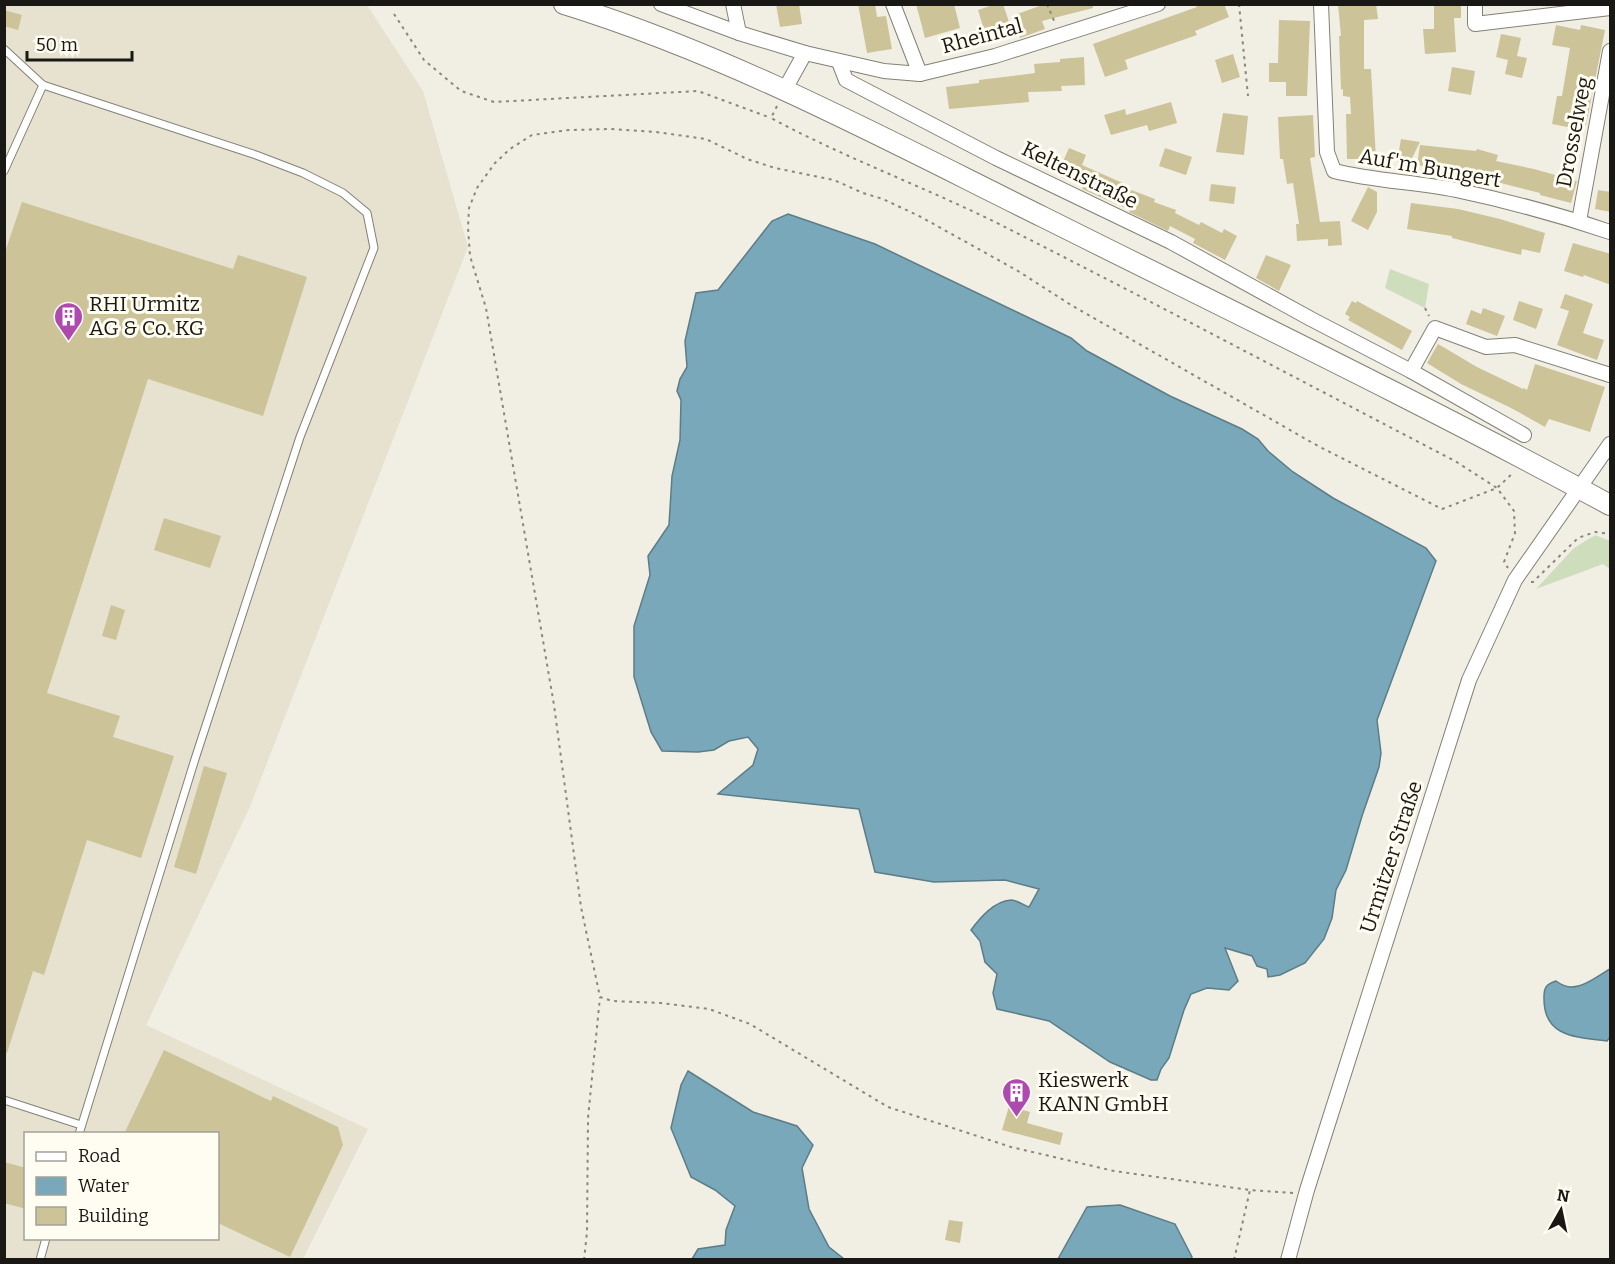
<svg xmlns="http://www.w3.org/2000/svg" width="1615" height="1264" font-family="Bitter,serif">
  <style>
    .built { fill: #e6e2cf; fill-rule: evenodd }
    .green { fill: #cedebc }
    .water { fill: #78a8b9; stroke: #5c7d88; stroke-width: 1.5 }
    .building { fill: #ccc399 }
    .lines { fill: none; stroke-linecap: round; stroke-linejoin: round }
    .lane-casing { stroke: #838076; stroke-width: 9 }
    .street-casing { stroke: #838076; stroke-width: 16 }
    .secondary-casing { stroke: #838076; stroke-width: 22 }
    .path { stroke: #88877f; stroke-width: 2; stroke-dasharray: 3 4.5; stroke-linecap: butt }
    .lane { stroke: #fff; stroke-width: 7 }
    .street { stroke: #fff; stroke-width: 14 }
    .secondary { stroke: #fff; stroke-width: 20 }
    .labels { text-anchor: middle; stroke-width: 6; stroke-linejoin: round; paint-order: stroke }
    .street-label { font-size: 21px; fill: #191814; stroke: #fffcf1 }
    .poi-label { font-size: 21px; fill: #191814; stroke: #fffcf1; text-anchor: start }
  </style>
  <rect width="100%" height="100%" fill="#f1efe3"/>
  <path class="built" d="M 5,5 L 367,5 L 423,91 L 468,247 L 249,809 L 146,1025 L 368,1129 L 303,1259 L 5,1260 ZM 26,1134 L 218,1134 L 218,1238 L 26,1238 Z"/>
  <g class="green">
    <polygon points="1390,269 1429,284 1425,308 1385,288"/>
    <polygon points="1595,535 1610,541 1610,569 1603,564 1536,589 1574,548"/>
  </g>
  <g class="water">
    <path d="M 788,214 L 875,244 L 1071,338 L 1087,351 L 1170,396 L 1242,429 L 1258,439 L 1268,451 L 1293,472 L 1333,498 L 1426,548 L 1436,561 L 1377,720 L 1381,753 L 1379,767 L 1362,816 L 1346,870 L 1336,890 L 1332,918 L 1324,939 L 1305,963 L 1280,975 L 1268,977 L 1267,969 L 1257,966 L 1252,956 L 1225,948 L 1238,981 L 1229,990 L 1207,988 L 1191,994 L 1184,1010 L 1169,1058 L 1161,1069 L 1157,1080 L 1151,1080 L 1110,1062 L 1049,1021 L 997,1009 L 993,993 L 997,974 L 985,962 L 980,941 L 971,930 C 980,918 994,901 1011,900 C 1017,900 1023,905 1029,907 L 1039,889 L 1005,880 L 934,882 L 875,872 L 859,809 L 718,794 L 753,765 L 758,749 L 748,737 L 729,741 L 714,750 L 698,752 L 662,751 L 651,732 L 634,677 L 634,626 L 650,575 L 648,556 L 669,525 L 672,476 L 680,440 L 681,400 L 677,391 L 680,379 L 687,367 L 685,341 L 696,293 L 718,290 L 772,221 Z"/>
    <path d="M 1610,969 L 1610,1037 L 1607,1041 C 1575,1037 1543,1037 1544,997 C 1544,988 1546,984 1556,981 C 1575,996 1592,979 1610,969 Z"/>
    <polygon points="688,1071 753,1112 797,1126 813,1145 802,1168 809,1209 829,1247 844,1259 692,1259 698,1249 725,1245 726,1230 735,1206 715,1190 691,1177 671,1128 681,1085"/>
    <polygon points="1120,1205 1175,1224 1192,1257 1191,1259 1058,1259 1087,1207"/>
  </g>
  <g class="building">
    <polygon points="776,4 799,4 802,24 780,27"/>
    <polygon points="858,4 875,4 877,17 886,16 892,49 867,53"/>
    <polygon points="916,4 954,4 960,28 925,38"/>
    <polygon points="996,4 1003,4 1010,25 985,33 978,10"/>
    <polygon points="1045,4 1093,4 1093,8 1042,21 1045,29 1020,38 1012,16"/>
    <polygon points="1196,4 1224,4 1229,17 1195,31 1197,35 1125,60 1128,69 1105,77 1093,44 1197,7"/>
    <polygon points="1338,4 1376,4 1378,19 1364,20 1364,69 1371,69 1376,159 1347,159 1346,114 1351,114 1350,97 1343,96 1343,89 1341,90 1339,36 1341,36"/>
    <polygon points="1434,4 1461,4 1461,18 1454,18 1456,52 1425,54 1423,29 1434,29"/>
    <polygon points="4,10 22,15 18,30 4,26"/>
    <polygon points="1279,20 1310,21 1307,96 1286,96 1286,82 1269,82 1269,63 1278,63"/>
    <polygon points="1556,25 1580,30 1581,25 1605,30 1586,125 1574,122 1573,128 1552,124 1557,96 1562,96 1570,48 1552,45"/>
    <polygon points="1501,34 1521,38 1517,56 1527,58 1522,78 1505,74 1508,60 1496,57"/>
    <polygon points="1233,54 1240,77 1222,83 1215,60"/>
    <polygon points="1084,57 1085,85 1061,86 1062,91 1028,92 1029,102 949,109 946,87 979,83 979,80 1035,73 1034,64 1060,62 1060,59"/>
    <polygon points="1452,67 1475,71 1471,95 1448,91"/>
    <polygon points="1171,102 1177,123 1149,131 1147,125 1111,135 1104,115 1125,109 1126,115"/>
    <polygon points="1223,113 1248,116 1244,155 1216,152"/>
    <polygon points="1313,115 1315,157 1310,158 1320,222 1340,221 1342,245 1328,246 1328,239 1297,241 1296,224 1299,224 1293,183 1287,184 1283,159 1280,159 1278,117"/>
    <polygon points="1401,139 1420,142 1409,164 1397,162"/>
    <polygon points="1420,145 1476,151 1477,149 1498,155 1496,161 1534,169 1577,181 1571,203 1540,195 1540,193 1470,175 1471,173 1417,165"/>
    <polygon points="1069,148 1086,155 1082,165 1127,185 1126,188 1155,199 1154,202 1176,210 1175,213 1199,225 1201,222 1222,233 1224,229 1237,236 1225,260 1193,243 1195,239 1170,226 1168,231 1129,212 1130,210 1082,189 1083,186 1057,175"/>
    <polygon points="1165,148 1192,157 1186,175 1159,166"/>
    <polygon points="1211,184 1236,187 1234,204 1209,201"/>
    <polygon points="1368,187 1377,192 1377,212 1368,230 1351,221"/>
    <polygon points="1598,190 1611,192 1611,212 1595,209"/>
    <polygon points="22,202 233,269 238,255 307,277 263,416 148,379 47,693 120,716 113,737 174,756 141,858 87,840 44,975 33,971 7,1053 4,1052 4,255"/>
    <polygon points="1411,203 1458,209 1500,219 1545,233 1540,253 1522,249 1521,255 1452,238 1452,236 1407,229"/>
    <polygon points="1573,243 1611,254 1611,285 1584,275 1583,277 1564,271"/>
    <polygon points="1266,255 1291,265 1279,291 1256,278"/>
    <polygon points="1565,294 1593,304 1583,333 1604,340 1597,360 1557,345 1569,311 1560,308"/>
    <polygon points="1352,301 1356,303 1357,301 1412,331 1402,350 1348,320 1350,317 1345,314"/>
    <polygon points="1519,301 1543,309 1536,329 1513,320"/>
    <polygon points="1483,308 1505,316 1497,336 1466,324 1471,310 1481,314"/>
    <polygon points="1438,344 1477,367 1523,389 1524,388 1527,390 1535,364 1605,387 1590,432 1549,419 1545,427 1513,409 1461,384 1427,363"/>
    <polygon points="164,518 221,536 210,568 154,550"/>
    <polygon points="111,605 125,610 116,640 102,636"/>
    <polygon points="204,766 227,773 196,874 174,867"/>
    <polygon points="164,1050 271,1101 273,1096 338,1127 343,1145 290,1257 218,1223 218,1134 124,1134"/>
    <polygon points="1009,1106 1030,1112 1027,1123 1063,1133 1060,1145 1002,1130"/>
    <polygon points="4,1162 26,1168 26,1209 4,1203"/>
    <polygon points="949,1220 963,1222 960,1243 945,1240"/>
  </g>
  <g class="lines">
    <defs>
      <g id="lane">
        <polyline points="4,49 43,85 256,155 303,173 343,193 367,213 374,248 300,437 195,759 79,1134"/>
        <polyline points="4,171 43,85"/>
        <polyline points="4,1100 81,1125"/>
        <polyline points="40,1260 46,1238"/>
      </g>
      <g id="street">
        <polyline points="661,4 739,33 805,53"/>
        <polyline points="733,4 739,33"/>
        <polyline points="893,4 920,74"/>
        <path d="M 1321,4 L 1327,152 L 1334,171 C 1374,181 1416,182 1456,190 C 1508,201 1560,215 1610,232"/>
        <polyline points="1475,4 1475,24 1610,8"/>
        <polyline points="839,62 846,80 996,158 1171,242 1311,319 1411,371 1524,435"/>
        <polyline points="785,89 805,53 884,71 920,74 995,56 1158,4"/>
        <polyline points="1579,221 1610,51"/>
        <polyline points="1411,371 1435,328 1486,347 1515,345 1610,375"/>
        <polyline points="1288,1260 1307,1190 1469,680 1515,580 1610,444"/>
      </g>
      <path id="secondary" d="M 564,4 C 732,56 887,140 1043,217 C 1233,312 1424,404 1610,505"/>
    </defs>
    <use href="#lane" class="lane-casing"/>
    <use href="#street" class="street-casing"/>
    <use href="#secondary" class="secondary-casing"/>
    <g class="path">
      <polyline points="1047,4 1055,23"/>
      <polyline points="1239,4 1248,96"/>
      <polyline points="394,14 424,60 461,91 494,102 698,91 771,118"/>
      <path d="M 777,106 L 771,118 C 845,158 925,187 1001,225 C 1153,302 1303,382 1455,461 L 1497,488 L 1514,511 L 1515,533 L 1504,562 L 1508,568"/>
      <polyline points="1425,308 1429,316"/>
      <polyline points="1531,582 1533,582 1578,538 1595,532 1610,534"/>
      <polyline points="1293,1193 1250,1190 1114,1171 1011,1147 888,1107 750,1024 709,1009 661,1003 612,1001 600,997 581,907 554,705 486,308 470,256 468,227 469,208 477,188 495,163 510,149 532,135 569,130 611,129 656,132 706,139 747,159 775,168 834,180 863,193 883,199 921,217 1018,271 1071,305 1318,446 1442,509 1497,488 1514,472"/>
      <polyline points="584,1260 587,1232 588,1118 600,997"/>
      <polyline points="1234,1260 1250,1190"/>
    </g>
    <use href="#lane" class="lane"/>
    <use href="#street" class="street"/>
    <use href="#secondary" class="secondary"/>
  </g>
  <defs>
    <symbol id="building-pin" viewBox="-11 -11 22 30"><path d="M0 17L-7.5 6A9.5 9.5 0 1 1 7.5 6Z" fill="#ae4aaf" stroke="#fffcf1"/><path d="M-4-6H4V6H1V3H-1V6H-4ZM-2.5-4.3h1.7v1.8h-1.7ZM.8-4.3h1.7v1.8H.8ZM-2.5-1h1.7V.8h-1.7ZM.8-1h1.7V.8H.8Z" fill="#fff"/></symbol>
  </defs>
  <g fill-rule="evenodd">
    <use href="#building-pin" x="52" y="300" width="33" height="45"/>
    <use href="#building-pin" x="1000" y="1076" width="33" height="45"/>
  </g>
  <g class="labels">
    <g class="street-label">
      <text transform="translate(982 36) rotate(-15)" y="7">Rheintal</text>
      <text transform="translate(1574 132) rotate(-79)" y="7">Drosselweg</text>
      <text transform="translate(1430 168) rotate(10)" y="7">Auf'm Bungert</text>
      <text transform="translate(1080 175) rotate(26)" y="7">Keltenstraße</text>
      <text transform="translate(1391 857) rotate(-72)" y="7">Urmitzer Straße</text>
    </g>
    <g class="poi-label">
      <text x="89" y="311">RHI Urmitz<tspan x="89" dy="24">AG &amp; Co. KG</tspan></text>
      <text x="1038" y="1087">Kieswerk<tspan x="1038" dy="24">KANN GmbH</tspan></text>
    </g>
  </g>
  <rect width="1615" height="1264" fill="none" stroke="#191814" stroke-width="12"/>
  <rect x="24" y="1132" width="195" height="108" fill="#fffcf1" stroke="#a3a199" stroke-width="1.5"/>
  <rect x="36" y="1152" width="30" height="9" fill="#ffffff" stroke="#a3a199" stroke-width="1.5"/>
  <text x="78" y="1162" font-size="18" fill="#191814">Road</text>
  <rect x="36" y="1177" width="30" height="18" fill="#78a8b9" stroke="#a3a199" stroke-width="1.5"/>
  <text x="78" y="1192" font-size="18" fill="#191814">Water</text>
  <rect x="36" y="1207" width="30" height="18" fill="#ccc399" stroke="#a3a199" stroke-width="1.5"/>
  <text x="78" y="1222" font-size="18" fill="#191814">Building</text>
  <g transform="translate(1561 1210) rotate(9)" stroke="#fffcf1" stroke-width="4.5" paint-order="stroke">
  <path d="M0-4.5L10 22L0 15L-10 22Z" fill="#191814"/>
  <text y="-9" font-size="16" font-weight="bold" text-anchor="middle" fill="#191814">N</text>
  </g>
  <path d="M27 51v9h105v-9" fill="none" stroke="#191814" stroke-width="3"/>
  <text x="36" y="51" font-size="18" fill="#191814" stroke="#fffcf1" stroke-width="4.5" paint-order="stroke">50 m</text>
</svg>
